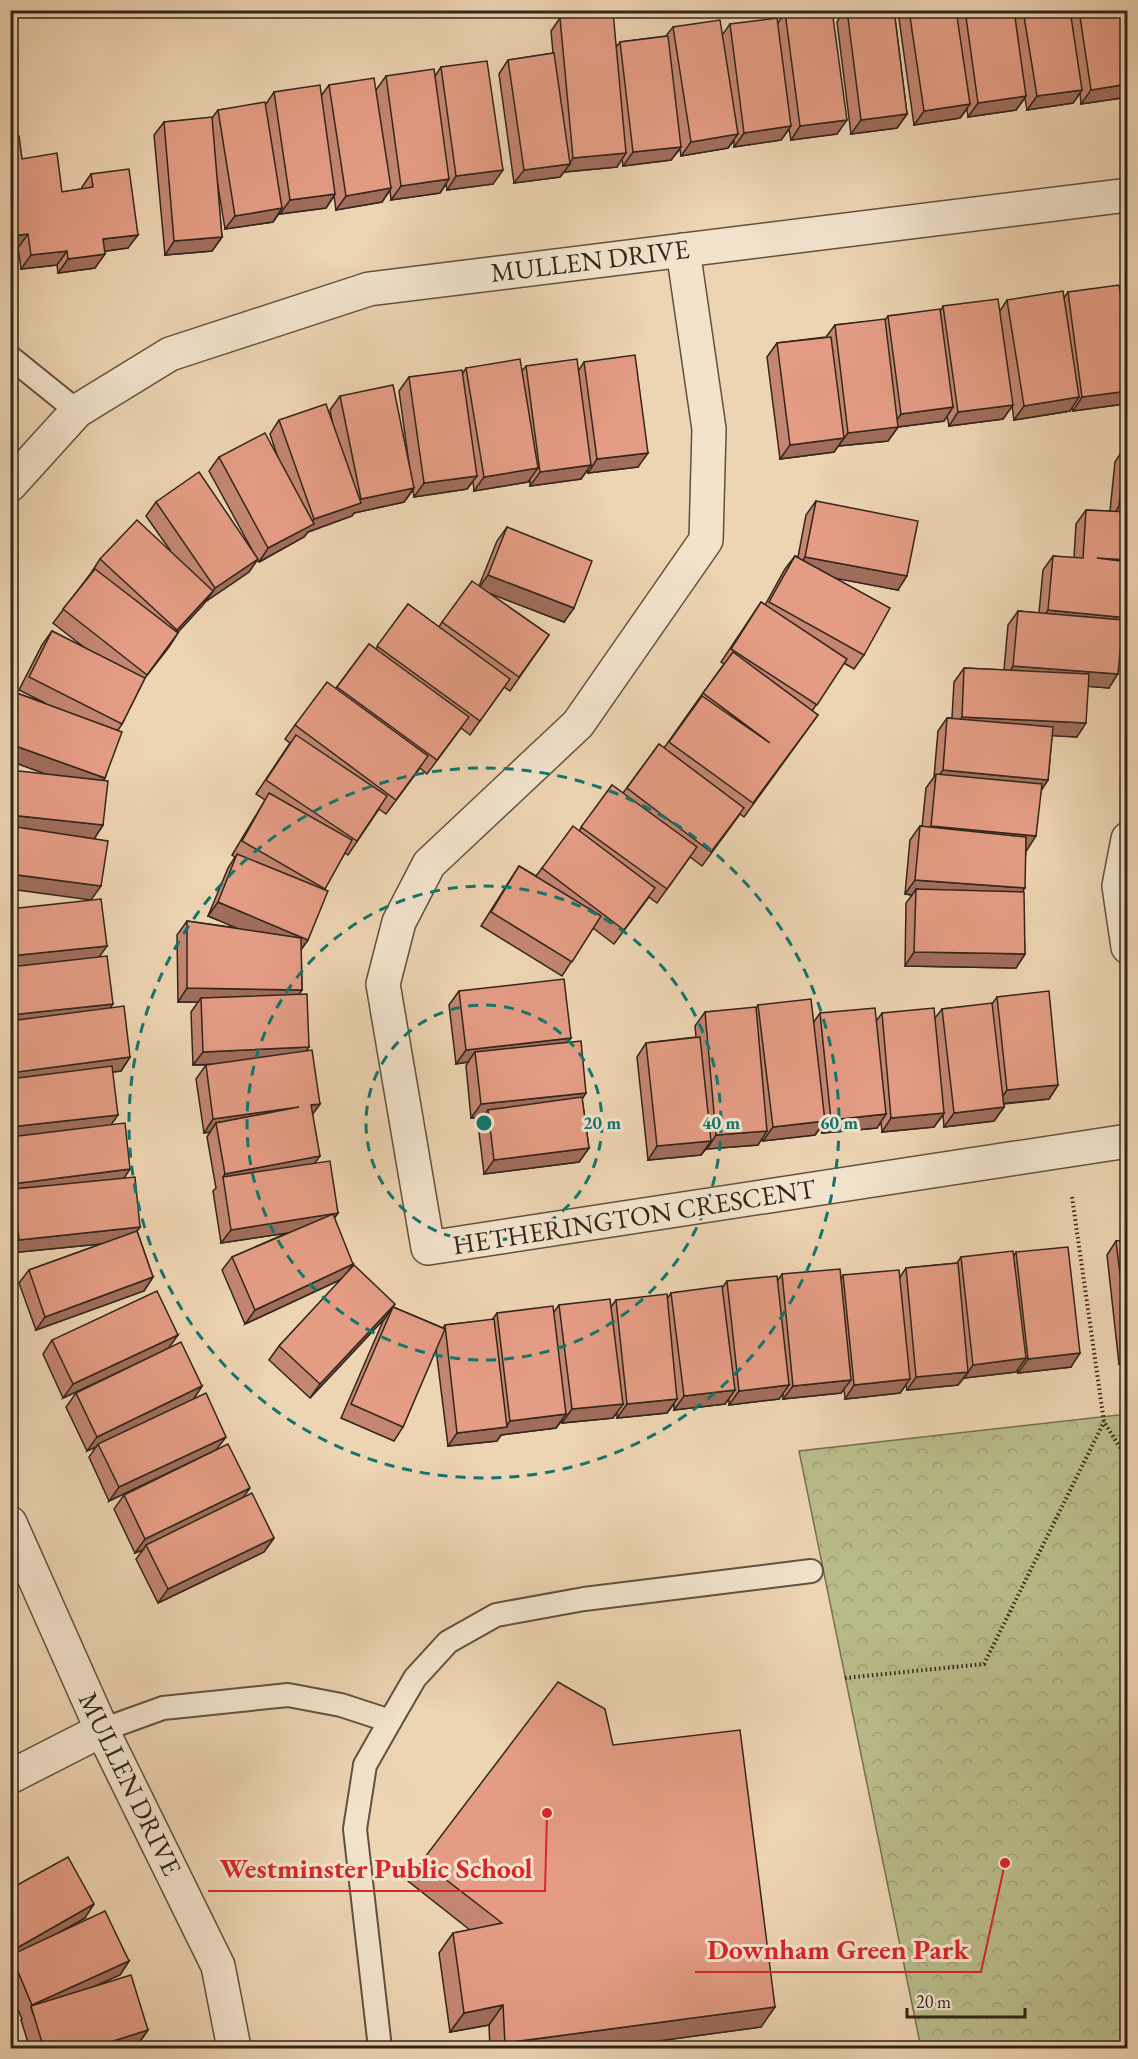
<svg xmlns="http://www.w3.org/2000/svg" width="1138" height="2059" font-family="'EB Garamond',serif">
  <style>
    .forest { fill: url(#forest-crowns); stroke: #767053; stroke-width: 1.5 }
    .lines { fill: none; stroke-linecap: round; stroke-linejoin: round }
    .service-casing { stroke: #615141; stroke-width: 26 }
    .minor-casing { stroke: #615141; stroke-width: 36 }
    .tertiary-casing { stroke: #615141; stroke-width: 36 }
    .path { stroke: #32251b; stroke-width: 4; stroke-dasharray: 1.5 3; stroke-linecap: butt }
    .service { stroke: #f3e3cd; stroke-width: 22 }
    .minor { stroke: #f3e3cd; stroke-width: 33 }
    .tertiary { stroke: #f3e3cd; stroke-width: 33 }
    .wall { fill: #c48672; stroke: #32251b; stroke-width: 1.5 }
    .shaded-wall { fill: #a06d5c; stroke: #32251b; stroke-width: 1.5 }
    .building { fill: #e49c84; stroke: #32251b; stroke-width: 1.5 }
    .ring { fill: none; stroke: #0f766e; stroke-width: 3; stroke-dasharray: 10 8 }
    .labels { text-anchor: middle; stroke-width: 6; stroke-linejoin: round; paint-order: stroke }
    .street-label { font-size: 27px; fill: #32251b; stroke: #f3e3cd }
    .centre { fill: #0f766e; stroke: #f3e3cd; stroke-width: 3 }
    .ring-label { font-size: 18px; text-anchor: middle; font-weight: bold; fill: #0f766e; stroke: #f3e3cd; stroke-width: 6; stroke-linejoin: round; paint-order: stroke }
    .leader { fill: none; stroke: #d62828; stroke-width: 2 }
    .callout-dot { fill: #d62828; stroke: #f3e3cd; stroke-width: 2 }
    .callout-label { font-size: 28px; text-anchor: middle; font-weight: bold; fill: #d62828; stroke: #f3e3cd; stroke-width: 6; stroke-linejoin: round; paint-order: stroke }
  </style>
  <defs>
    <pattern id="forest-crowns" width="20" height="18" patternUnits="userSpaceOnUse" patternTransform="scale(1.5)"><rect width="20" height="18" fill="#babc8b"/><path d="M2 6a3 3 0 1 1 6 0M12 15a3 3 0 1 1 6 0" fill="none" stroke="#a0a177"/></pattern>
  </defs>
  <rect width="100%" height="100%" fill="#edd4b2"/>
  <filter id="stains"><feTurbulence type="fractalNoise" baseFrequency=".00333" numOctaves="4"/><feColorMatrix values="0 0 0 0 .2 0 0 0 0 .09 0 0 0 0 .02 0 0 0 .5 -.17"/></filter>
  <radialGradient id="worn" r=".72"><stop offset=".6" stop-color="#630" stop-opacity="0"/><stop offset="1" stop-color="#630" stop-opacity=".3"/></radialGradient>
  <polygon class="forest" points="1127,1414 1127,2048 921,2048 799,1451"/>
  <g class="lines">
    <defs>
      <g id="service">
        <polyline points="10,357 77,411"/>
        <polyline points="102,1730 163,1708 288,1695 341,1705 390,1721 415,1678 448,1642 496,1615 584,1599 811,1571"/>
        <polyline points="380,2048 355,1829 365,1765 390,1721"/>
      </g>
      <g id="minor">
        <polyline points="683,250 709,429 706,540 578,724 429,864 399,922 383,984 428,1248 1128,1141"/>
        <polyline points="1128,839 1119,886 1128,947"/>
      </g>
      <g id="tertiary">
        <polyline points="10,485 77,411 170,354 369,289 1128,195"/>
        <polyline points="10,1523 102,1730 218,1966 234,2048"/>
        <polyline points="10,1777 102,1730"/>
      </g>
    </defs>
    <use href="#service" class="service-casing"/>
    <use href="#minor" class="minor-casing"/>
    <use href="#tertiary" class="tertiary-casing"/>
    <g class="path">
      <polyline points="1072,1197 1104,1422 1128,1460"/>
      <polyline points="845,1678 984,1664 1104,1422"/>
    </g>
    <use href="#service" class="service"/>
    <use href="#minor" class="minor"/>
    <use href="#tertiary" class="tertiary"/>
  </g>
  <g class="wall">
    <polygon points="845,10 894,10 907,114 897,128 851,134 837,22"/>
    <polygon points="904,10 1128,10 1128,97 1081,104 1080,93 1073,103 1027,110 1025,98 1016,110 968,117 967,109 960,118 914,125 899,19"/>
    <polygon points="785,12 837,134 791,140 789,129 781,140 734,147 734,141 728,148 681,156 680,149 671,160 623,166 622,158 617,167 564,172 560,177 514,183 499,74 508,60 553,53 551,31 560,18 616,47 620,42 666,36 673,27 723,34 730,24 778,23"/>
    <polygon points="441,67 493,184 447,190 446,184 440,193 391,200 390,190 382,202 336,210 334,196 326,208 280,214 280,212 273,222 225,229 216,174 222,237 212,251 165,255 154,135 164,122 212,118 218,110 266,104 274,92 321,96 329,85 376,90 386,76 435,76"/>
    <polygon points="22,159 62,192 82,189 82,187 91,174 128,248 104,251 95,268 58,273 57,265 21,269 18,248"/>
    <polygon points="1125,284 1128,284 1128,399 1124,404 1073,411 1072,408 1070,411 1014,420 1012,406 1003,419 949,426 947,416 944,421 898,427 888,441 838,446 834,452 780,459 767,357 777,343 826,337 835,325 885,320 888,316 941,310 943,306 1000,311 1007,300 1064,298 1068,292 1120,291"/>
    <polygon points="584,362 638,467 588,473 587,470 581,479 530,486 530,481 528,482 474,491 473,481 467,489 414,497 413,490 404,502 354,513 352,516 308,532 304,537 259,562 257,560 249,572 205,602 177,633 178,633 169,647 145,678 122,724 118,730 105,778 103,780 103,825 94,839 47,774 10,761 10,696 14,692 45,703 19,690 42,645 52,631 85,648 53,623 91,573 100,559 170,550 146,516 156,502 251,548 209,471 219,457 278,458 270,434 279,420 332,421 330,410 340,396 410,471 399,391 409,377 463,373 466,368 522,371 526,366 579,370"/>
    <polygon points="1124,448 1122,632 1109,688 1088,686 1077,737 1052,735 1048,780 1041,790 1027,850 1026,850 1022,892 1025,954 1016,968 905,966 906,903 912,895 905,894 910,840 920,826 922,827 926,788 934,777 938,731 947,718 952,718 954,682 964,668 1004,670 1008,625 1018,611 1039,613 1043,570 1053,556 1074,558 1076,524 1086,510 1110,511 1115,462"/>
    <polygon points="816,501 898,590 836,578 864,655 854,669 844,663 812,711 818,715 744,817 740,814 702,866 690,857 657,903 649,897 614,944 593,928 562,976 481,926 510,880 519,866 536,876 542,868 579,831 612,785 623,793 659,744 664,748 703,693 724,664 721,662 761,602 765,605 785,569 795,556 798,557 806,515"/>
    <polygon points="507,527 564,622 489,593 549,635 510,691 504,687 470,735 461,728 427,774 420,768 386,814 379,809 348,855 345,853 324,890 308,940 301,949 302,990 299,994 309,1047 306,1051 320,1104 312,1114 315,1163 338,1213 334,1218 347,1273 385,1318 310,1398 269,1360 279,1346 342,1279 245,1324 222,1270 232,1257 287,1233 221,1243 213,1191 216,1188 207,1137 210,1132 204,1133 196,1079 206,1065 193,1065 191,1012 198,1002 178,1002 177,935 187,921 238,928 208,916 228,868 235,857 232,855 265,800 256,794 290,743 285,739 295,725 336,688 369,644 376,649 408,604 439,627 442,622 479,586 497,541"/>
    <polygon points="10,909 99,957 109,1008 130,1057 121,1071 112,1072 111,1124 124,1178 140,1227 137,1231 153,1277 144,1291 36,1330 19,1283 29,1270 101,1244 10,1253"/>
    <polygon points="459,991 571,1038 567,1043 582,1099 589,1148 579,1162 484,1174 478,1124 483,1117 471,1118 466,1066 468,1062 456,1064 449,1005"/>
    <polygon points="997,997 1058,1085 1049,1099 1004,1104 1004,1107 994,1121 944,1127 943,1115 934,1127 882,1132 881,1122 877,1128 822,1133 821,1127 815,1135 763,1141 762,1138 758,1145 707,1149 707,1148 701,1155 648,1160 637,1057 646,1043 696,1037 695,1026 705,1012 756,1009 758,1005 813,1023 820,1013 877,1020 882,1013 935,1018 942,1009 992,1004"/>
    <polygon points="1128,1240 1128,1363 1119,1364 1107,1255 1116,1241"/>
    <polygon points="1016,1252 1071,1367 1018,1373 1018,1369 1016,1372 964,1378 958,1385 907,1390 906,1385 900,1393 845,1399 844,1389 841,1393 783,1399 783,1394 779,1399 729,1405 729,1399 725,1404 674,1410 674,1404 667,1413 617,1418 617,1413 613,1418 562,1423 562,1420 556,1428 501,1435 497,1441 448,1446 436,1349 403,1427 394,1441 341,1418 383,1321 393,1307 443,1328 445,1325 492,1320 497,1313 554,1312 559,1305 611,1307 616,1300 667,1299 671,1293 722,1288 727,1281 778,1280 782,1274 841,1279 843,1275 900,1277 906,1268 957,1263 961,1257 1013,1257"/>
    <polygon points="52,1340 168,1349 202,1386 194,1398 217,1449 243,1497 274,1538 264,1552 158,1603 136,1559 143,1550 135,1553 114,1509 124,1495 160,1477 109,1501 89,1457 96,1447 87,1451 66,1407 76,1393 143,1361 63,1398 43,1354"/>
    <polygon points="613,1745 761,2027 599,2049 490,2049 489,2025 450,2032 439,1953 453,1933 470,1930 408,1881 422,1861"/>
    <polygon points="10,1889 85,1918 60,1932 129,1961 120,1975 90,1988 148,2030 138,2044 123,2049 30,2049 21,2020 22,2019 10,1991"/>
  </g>
  <g class="shaded-wall">
    <polygon points="1128,84 1128,97 1081,104 1091,90"/>
    <polygon points="1082,90 1073,103 1027,110 1037,96"/>
    <polygon points="1026,96 1016,110 968,117 978,103"/>
    <polygon points="970,104 960,118 914,125 924,111"/>
    <polygon points="907,114 897,128 851,134 861,120"/>
    <polygon points="847,120 837,134 791,140 800,126"/>
    <polygon points="791,126 781,140 734,147 744,133"/>
    <polygon points="738,134 728,148 681,156 691,142"/>
    <polygon points="681,147 671,160 623,166 633,152"/>
    <polygon points="626,153 617,167 564,172 573,158"/>
    <polygon points="570,164 560,177 514,183 524,170"/>
    <polygon points="503,170 493,184 447,190 456,176"/>
    <polygon points="449,179 440,193 391,200 401,186"/>
    <polygon points="391,188 382,202 336,210 346,196"/>
    <polygon points="335,194 326,208 280,214 290,200"/>
    <polygon points="282,208 273,222 225,229 235,216"/>
    <polygon points="28,234 18,248 10,249 10,236"/>
    <polygon points="138,235 128,248 93,253 103,239"/>
    <polygon points="222,237 212,251 165,255 174,241"/>
    <polygon points="67,251 57,265 21,269 31,255"/>
    <polygon points="105,254 95,268 58,273 68,259"/>
    <polygon points="1128,391 1128,399 1124,404 1073,411 1082,397"/>
    <polygon points="1079,397 1070,411 1014,420 1024,406"/>
    <polygon points="1013,405 1003,419 949,426 958,412"/>
    <polygon points="953,407 944,421 898,427 888,441 838,446 848,433 892,427 901,414"/>
    <polygon points="844,438 834,452 780,459 790,445"/>
    <polygon points="648,453 638,467 588,473 597,459"/>
    <polygon points="591,465 581,479 530,486 540,472"/>
    <polygon points="538,468 528,482 474,491 484,477"/>
    <polygon points="477,476 467,489 414,497 424,483"/>
    <polygon points="414,488 404,502 354,513 352,516 308,532 304,537 259,562 268,548 309,526 314,519 358,504 361,499"/>
    <polygon points="1119,506 1128,507 1128,521 1110,520"/>
    <polygon points="805,557 907,576 898,590 796,571"/>
    <polygon points="258,559 249,572 205,602 215,588"/>
    <polygon points="488,575 574,608 564,622 478,589"/>
    <polygon points="213,591 203,605 167,644 177,630"/>
    <polygon points="1048,610 1128,618 1128,633 1038,624"/>
    <polygon points="1013,666 1118,674 1109,688 1004,680"/>
    <polygon points="962,717 1086,723 1077,737 952,731"/>
    <polygon points="10,744 105,778 95,792 10,761"/>
    <polygon points="943,770 1048,780 1039,794 935,781"/>
    <polygon points="10,815 103,825 94,839 10,830"/>
    <polygon points="931,826 1036,836 1027,850 921,839"/>
    <polygon points="10,874 101,886 91,900 10,889"/>
    <polygon points="915,880 1025,888 1015,902 916,889 912,895 905,894"/>
    <polygon points="218,902 308,940 298,954 208,916"/>
    <polygon points="107,946 97,960 10,969 10,956"/>
    <polygon points="914,952 1025,954 1016,968 905,966"/>
    <polygon points="187,988 302,990 292,1004 201,998 198,1002 178,1002"/>
    <polygon points="113,1004 103,1017 10,1028 10,1015"/>
    <polygon points="571,1038 561,1051 475,1052 468,1062 456,1064 466,1050"/>
    <polygon points="309,1047 299,1061 193,1065 203,1052"/>
    <polygon points="130,1057 121,1071 10,1085 10,1073"/>
    <polygon points="1058,1085 1049,1099 997,1104 1007,1090"/>
    <polygon points="586,1093 577,1107 488,1110 483,1117 471,1118 481,1104"/>
    <polygon points="320,1104 310,1118 311,1105"/>
    <polygon points="299,1107 216,1123 210,1132 204,1133 213,1119"/>
    <polygon points="1004,1107 994,1121 944,1127 954,1113"/>
    <polygon points="944,1113 934,1127 882,1132 891,1118"/>
    <polygon points="886,1114 877,1128 822,1133 831,1120"/>
    <polygon points="118,1115 108,1129 10,1140 10,1127"/>
    <polygon points="825,1121 815,1135 763,1141 773,1127"/>
    <polygon points="767,1131 758,1145 707,1149 716,1135"/>
    <polygon points="711,1141 701,1155 648,1160 657,1146"/>
    <polygon points="589,1148 579,1162 484,1174 494,1160"/>
    <polygon points="320,1156 310,1170 223,1177 225,1174"/>
    <polygon points="130,1169 121,1183 14,1189 10,1194 10,1186 12,1184"/>
    <polygon points="338,1213 328,1227 221,1243 231,1230"/>
    <polygon points="140,1227 130,1241 10,1253 10,1251 19,1240"/>
    <polygon points="353,1264 344,1278 245,1324 255,1310"/>
    <polygon points="153,1277 144,1291 36,1330 45,1317"/>
    <polygon points="395,1304 385,1318 310,1398 320,1384"/>
    <polygon points="178,1335 168,1349 63,1398 73,1384"/>
    <polygon points="1128,1352 1128,1363 1119,1364"/>
    <polygon points="1080,1353 1071,1367 1018,1373 1028,1359"/>
    <polygon points="1026,1358 1016,1372 964,1378 973,1365"/>
    <polygon points="968,1372 958,1385 907,1390 916,1377"/>
    <polygon points="910,1379 900,1393 845,1399 854,1385"/>
    <polygon points="851,1380 841,1393 783,1399 793,1386"/>
    <polygon points="789,1385 779,1399 729,1405 739,1391"/>
    <polygon points="202,1386 193,1400 98,1444 96,1447 87,1451 97,1437"/>
    <polygon points="735,1390 725,1404 674,1410 684,1396"/>
    <polygon points="677,1399 667,1413 617,1418 627,1404"/>
    <polygon points="623,1404 613,1418 562,1423 572,1409"/>
    <polygon points="566,1414 556,1428 501,1435 497,1441 448,1446 457,1433 506,1427 510,1421"/>
    <polygon points="226,1437 216,1450 109,1501 119,1487"/>
    <polygon points="250,1488 240,1502 146,1545 143,1550 135,1553 145,1539"/>
    <polygon points="274,1538 264,1552 158,1603 168,1589"/>
    <polygon points="94,1904 85,1918 12,1959 10,1955 10,1952"/>
    <polygon points="129,1961 120,1975 33,2014 31,2007 32,2005"/>
    <polygon points="503,2005 489,2025 450,2032 464,2013"/>
    <polygon points="775,2007 761,2027 599,2049 502,2049 505,2043"/>
    <polygon points="148,2030 138,2044 123,2049 88,2049"/>
  </g>
  <g class="building">
    <polygon points="799,10 832,10 847,120 800,126 785,12"/>
    <polygon points="847,10 894,10 907,114 861,120"/>
    <polygon points="909,10 956,10 970,104 924,111"/>
    <polygon points="965,10 1014,10 1026,96 978,103"/>
    <polygon points="1023,10 1070,10 1082,90 1037,96"/>
    <polygon points="1079,10 1127,10 1128,84 1091,90"/>
    <polygon points="613,12 626,153 573,158 560,18"/>
    <polygon points="777,18 791,126 744,133 730,24"/>
    <polygon points="720,20 738,134 691,142 673,27"/>
    <polygon points="668,36 681,147 633,152 620,42"/>
    <polygon points="554,53 570,164 524,170 508,60"/>
    <polygon points="487,61 503,170 456,176 441,67"/>
    <polygon points="434,69 449,179 401,186 386,76"/>
    <polygon points="374,78 391,188 346,196 329,85"/>
    <polygon points="320,85 335,194 290,200 274,92"/>
    <polygon points="265,102 282,208 235,216 218,110"/>
    <polygon points="212,117 222,237 174,241 164,122"/>
    <polygon points="19,136 22,159 57,153 62,192 93,187 91,174 129,169 138,235 103,239 105,254 68,259 67,251 31,255 28,234 10,236 10,137"/>
    <polygon points="1125,284 1128,284 1128,305"/>
    <polygon points="1119,285 1128,345 1128,391 1082,397 1068,292"/>
    <polygon points="1063,291 1079,397 1024,406 1007,300"/>
    <polygon points="998,299 1013,405 958,412 943,306"/>
    <polygon points="940,309 953,407 901,414 888,316"/>
    <polygon points="885,319 898,427 848,433 835,325"/>
    <polygon points="831,337 844,438 790,445 777,343"/>
    <polygon points="635,355 648,453 597,459 584,362"/>
    <polygon points="520,359 538,468 484,477 466,368"/>
    <polygon points="577,359 591,465 540,472 526,366"/>
    <polygon points="462,370 477,476 424,483 409,377"/>
    <polygon points="393,385 414,488 361,499 340,396"/>
    <polygon points="326,404 361,503 314,519 279,420"/>
    <polygon points="265,433 314,524 268,548 219,457"/>
    <polygon points="1124,448 1128,448 1128,507 1119,506"/>
    <polygon points="199,472 258,559 215,588 156,502"/>
    <polygon points="816,501 918,521 907,576 805,557"/>
    <polygon points="1086,510 1128,512 1128,560 1097,558 1128,562 1128,618 1048,610 1053,556 1083,558"/>
    <polygon points="137,520 213,591 177,630 100,559"/>
    <polygon points="507,527 592,561 574,608 488,575"/>
    <polygon points="795,556 890,608 864,655 769,602"/>
    <polygon points="95,569 178,633 147,675 63,609"/>
    <polygon points="472,581 549,635 519,677 442,622"/>
    <polygon points="761,602 847,659 817,705 731,649"/>
    <polygon points="408,604 510,679 480,721 377,646"/>
    <polygon points="1018,611 1123,620 1118,674 1013,666"/>
    <polygon points="52,631 145,678 122,724 29,677"/>
    <polygon points="369,644 469,717 437,760 337,687"/>
    <polygon points="733,652 818,715 753,803 669,742 702,696 770,743 703,693"/>
    <polygon points="964,668 1089,674 1086,723 962,717"/>
    <polygon points="327,682 428,756 396,800 295,725"/>
    <polygon points="14,692 122,732 105,778 10,744 10,700"/>
    <polygon points="947,718 1053,727 1048,780 943,770"/>
    <polygon points="296,735 387,796 357,841 266,780"/>
    <polygon points="659,744 744,808 711,852 627,788"/>
    <polygon points="10,770 108,781 103,825 10,815"/>
    <polygon points="936,774 1042,784 1036,836 931,826"/>
    <polygon points="612,785 697,847 667,889 581,827"/>
    <polygon points="269,793 352,840 325,889 242,841"/>
    <polygon points="10,826 108,841 101,886 10,874"/>
    <polygon points="573,826 655,888 624,930 542,868"/>
    <polygon points="920,826 1026,837 1025,888 915,880"/>
    <polygon points="237,854 328,891 308,940 218,902"/>
    <polygon points="519,866 601,916 572,962 491,912"/>
    <polygon points="916,889 1024,892 1025,954 914,952"/>
    <polygon points="101,899 107,946 10,956 10,909"/>
    <polygon points="187,921 301,938 302,990 187,988"/>
    <polygon points="107,956 113,1004 10,1015 10,967"/>
    <polygon points="564,979 571,1038 466,1050 459,991"/>
    <polygon points="1049,991 1058,1085 1007,1090 997,997"/>
    <polygon points="307,994 309,1047 203,1052 201,998"/>
    <polygon points="811,999 825,1121 773,1127 758,1005"/>
    <polygon points="992,1003 1004,1107 954,1113 942,1009"/>
    <polygon points="124,1006 130,1057 10,1073 10,1021"/>
    <polygon points="756,1007 767,1131 716,1135 705,1012"/>
    <polygon points="875,1008 886,1114 831,1120 820,1013"/>
    <polygon points="934,1008 944,1113 891,1118 882,1013"/>
    <polygon points="700,1037 711,1141 657,1146 646,1043"/>
    <polygon points="581,1041 586,1093 481,1104 475,1052"/>
    <polygon points="312,1050 320,1104 311,1105 320,1156 225,1174 216,1123 299,1107 213,1119 206,1065"/>
    <polygon points="112,1066 118,1115 10,1127 10,1079"/>
    <polygon points="582,1097 589,1148 494,1160 488,1110"/>
    <polygon points="125,1123 130,1169 12,1184 10,1171 10,1137"/>
    <polygon points="330,1161 338,1213 231,1230 223,1177"/>
    <polygon points="135,1177 140,1227 19,1240 14,1189"/>
    <polygon points="333,1214 353,1264 255,1310 232,1257"/>
    <polygon points="137,1231 153,1277 45,1317 29,1270"/>
    <polygon points="1128,1240 1128,1339 1116,1241"/>
    <polygon points="1068,1247 1080,1353 1028,1359 1016,1252"/>
    <polygon points="1013,1251 1026,1358 973,1365 961,1257"/>
    <polygon points="958,1263 968,1372 916,1377 906,1268"/>
    <polygon points="354,1265 395,1304 320,1384 279,1346"/>
    <polygon points="840,1269 851,1380 793,1386 782,1274"/>
    <polygon points="899,1270 910,1379 854,1385 843,1275"/>
    <polygon points="777,1276 789,1385 739,1391 727,1281"/>
    <polygon points="722,1286 735,1390 684,1396 671,1293"/>
    <polygon points="157,1291 178,1335 73,1384 52,1340"/>
    <polygon points="667,1294 677,1399 627,1404 616,1300"/>
    <polygon points="610,1299 623,1404 572,1409 559,1305"/>
    <polygon points="553,1306 566,1414 510,1421 497,1313"/>
    <polygon points="393,1307 445,1329 403,1427 351,1404"/>
    <polygon points="494,1319 507,1427 457,1433 445,1325"/>
    <polygon points="181,1342 202,1386 97,1437 76,1393"/>
    <polygon points="206,1393 226,1437 119,1487 98,1444"/>
    <polygon points="228,1444 250,1488 145,1539 124,1495"/>
    <polygon points="252,1493 274,1538 168,1589 146,1545"/>
    <polygon points="558,1682 605,1709 613,1745 740,1730 775,2007 505,2043 503,2005 464,2013 453,1933 502,1923 422,1861"/>
    <polygon points="68,1857 94,1904 10,1952 10,1889"/>
    <polygon points="105,1911 129,1961 32,2005 11,1955"/>
    <polygon points="131,1975 148,2030 88,2049 44,2049 31,2006"/>
  </g>
  <g class="ring">
    <circle cx="484" cy="1123" r="118"/>
    <circle cx="484" cy="1123" r="237"/>
    <circle cx="484" cy="1123" r="355"/>
  </g>
  <g class="labels">
    <g class="street-label">
      <text transform="translate(590 261) rotate(-7)" y="9">MULLEN DRIVE</text>
      <text transform="translate(634 1217) rotate(-9)" y="9">HETHERINGTON CRESCENT</text>
      <text transform="translate(130 1784) rotate(64)" y="9">MULLEN DRIVE</text>
    </g>
  </g>
  <circle cx="484" cy="1123" r="9" class="centre"/>
  <g class="ring-label">
    <text x="602" y="1129">20 m</text>
    <text x="721" y="1129">40 m</text>
    <text x="839" y="1129">60 m</text>
  </g>
  <path class="leader" d="M547 1813L545 1891H208M1005 1863L981 1972H695"/>
  <g class="callout-dot">
    <circle cx="547" cy="1813" r="6"/>
    <circle cx="1005" cy="1863" r="6"/>
  </g>
  <g class="callout-label">
    <text x="376" y="1878">Westminster Public School</text>
    <text x="838" y="1959">Downham Green Park</text>
  </g>
  <rect width="1138" height="2059" fill="none" stroke="#edd4b2" stroke-width="36"/>
  <rect x="12" y="12" width="1114" height="2035" fill="none" stroke="#32251b" stroke-width="3"/>
  <rect x="18" y="18" width="1102" height="2023" fill="none" stroke="#32251b" stroke-width="1.5"/>
  <path d="M907 2008v9h118v-9" fill="none" stroke="#32251b" stroke-width="3"/>
  <text x="916" y="2008" font-size="18" fill="#32251b" stroke="#f3e3cd" stroke-width="4.5" paint-order="stroke">20 m</text>
  <rect width="100%" height="100%" filter="url(#stains)"/>
  <rect width="100%" height="100%" fill="url(#worn)"/>
</svg>
